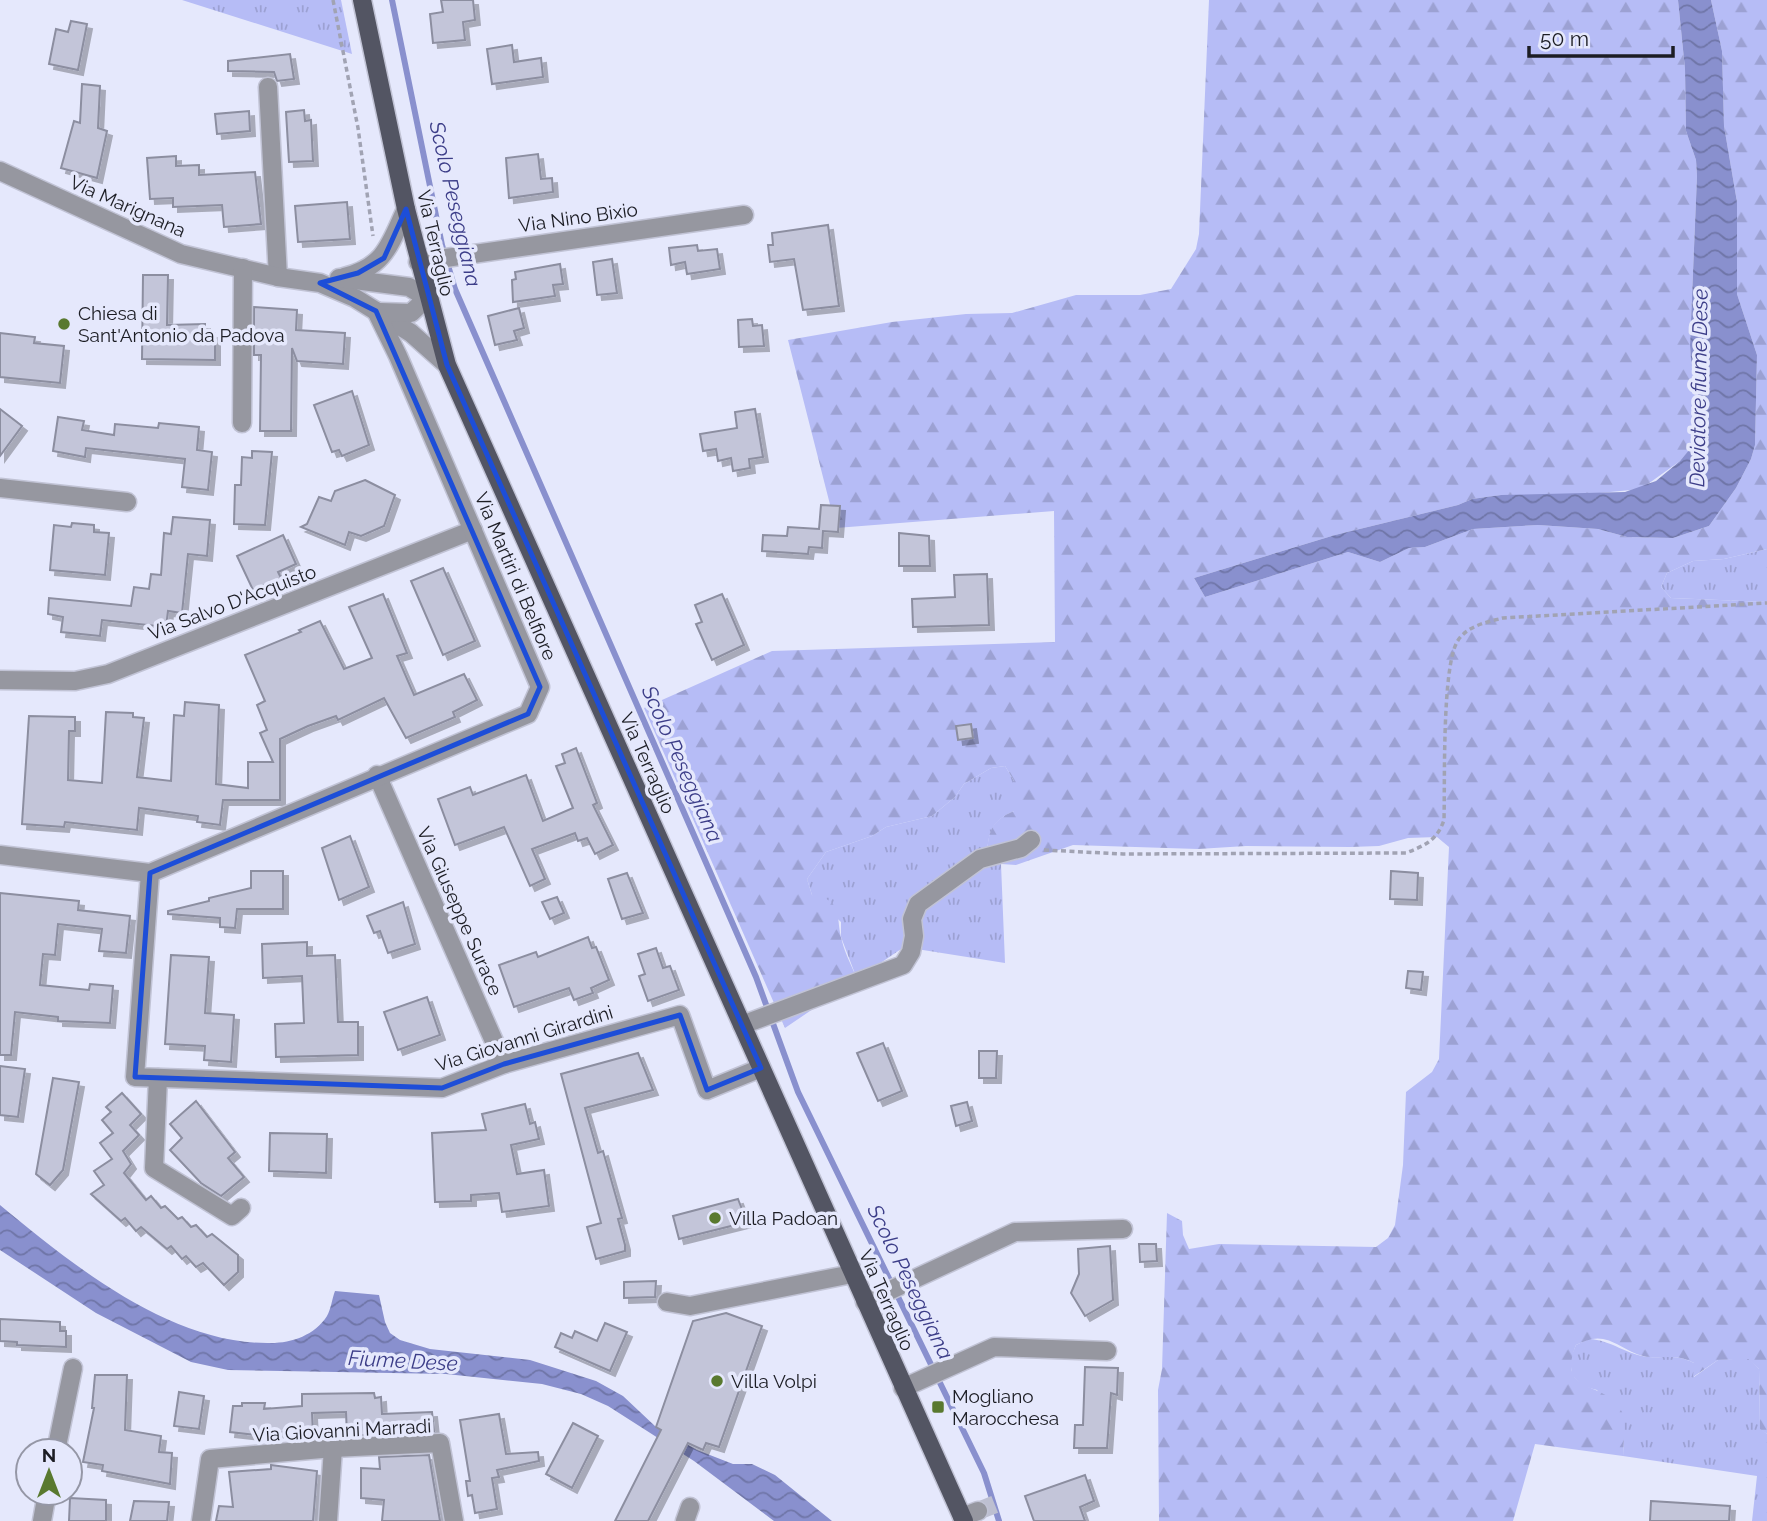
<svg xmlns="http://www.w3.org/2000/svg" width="1767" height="1521" font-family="Raleway,sans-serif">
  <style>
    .grass { fill: url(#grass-tufts) }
    .forest { fill: url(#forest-firs) }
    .water { fill: url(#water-waves) }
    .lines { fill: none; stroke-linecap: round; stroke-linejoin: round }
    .stream { stroke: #8990ce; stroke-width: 6 }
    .building { fill: #c3c5d9; stroke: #8c8ea0; stroke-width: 2; filter: url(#shadow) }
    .minor-tunnel { stroke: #bdbfd1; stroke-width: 18; stroke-dasharray: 18 9; stroke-linecap: butt }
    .minor-casing { stroke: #c1c3d5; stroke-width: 21 }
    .major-casing { stroke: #c1c3d5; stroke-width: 21 }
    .path { stroke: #a1a3b3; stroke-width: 3.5; stroke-dasharray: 5 3.5; stroke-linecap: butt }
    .minor { stroke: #9697a0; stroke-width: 18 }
    .major { stroke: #535563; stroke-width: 18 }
    .marked { fill: none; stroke: #1d4ed8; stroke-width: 5; stroke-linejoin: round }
    .poi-dot { fill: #59792f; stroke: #e5e8fc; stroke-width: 2.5 }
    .labels { text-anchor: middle; stroke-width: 7; stroke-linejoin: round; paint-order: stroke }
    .street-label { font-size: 19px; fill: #1c1d24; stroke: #e5e8fc }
    .poi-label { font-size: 19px; fill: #1c1d24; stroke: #e5e8fc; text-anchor: start }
    .water-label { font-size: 21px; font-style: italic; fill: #3c3d88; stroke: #e5e8fc }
  </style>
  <defs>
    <pattern id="grass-tufts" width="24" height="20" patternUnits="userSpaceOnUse" patternTransform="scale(1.75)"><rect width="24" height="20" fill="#b6bcf6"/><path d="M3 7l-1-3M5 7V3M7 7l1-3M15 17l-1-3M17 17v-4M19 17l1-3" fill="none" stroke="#9ca1d3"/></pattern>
    <pattern id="forest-firs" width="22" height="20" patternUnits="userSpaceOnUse" patternTransform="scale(1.75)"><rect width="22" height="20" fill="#b6bcf6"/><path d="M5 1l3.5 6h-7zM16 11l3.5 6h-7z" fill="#9ca1d3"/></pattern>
    <pattern id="water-waves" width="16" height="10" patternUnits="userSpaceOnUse" patternTransform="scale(1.75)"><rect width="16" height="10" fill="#8990ce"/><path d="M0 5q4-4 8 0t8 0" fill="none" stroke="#6f75a7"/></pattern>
    <filter id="shadow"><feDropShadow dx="5" dy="5" stdDeviation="0" flood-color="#0004"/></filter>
  </defs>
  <rect width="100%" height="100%" fill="#e5e8fc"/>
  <g class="grass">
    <polygon points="182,0 341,0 352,54"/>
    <polygon points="1767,549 1767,602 1671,598 1661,587 1667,573 1693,561 1724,559"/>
    <path d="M 1005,766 L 1014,781 L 1014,811 C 991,821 988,833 987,857 L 1001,864 L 1005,963 L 904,947 L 857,979 L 841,937 L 841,922 L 812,895 L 807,879 L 826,852 L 872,836 L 886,827 L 932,816 L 955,797 L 964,784 L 991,768 Z"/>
    <path d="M 1589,1339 C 1611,1340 1627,1355 1649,1357 C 1667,1358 1677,1354 1694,1363 L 1694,1377 L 1718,1360 L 1749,1358 L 1759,1369 L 1760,1428 L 1767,1434 L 1767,1521 L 1752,1521 L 1757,1476 L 1623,1456 L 1624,1431 L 1597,1390 L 1582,1386 L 1572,1375 L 1570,1359 L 1576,1345 Z"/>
  </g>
  <path class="forest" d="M 1209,0 L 1678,0 L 1685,69 L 1686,131 L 1696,160 L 1697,176 L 1690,344 L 1691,360 L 1705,407 L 1700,438 L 1680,461 L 1641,489 L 1579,495 L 1501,495 L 1472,499 L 1458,505 L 1335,535 L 1194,578 L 1205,597 L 1348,552 L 1380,562 L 1409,548 L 1425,547 L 1473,529 L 1538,525 L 1598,529 L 1627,537 L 1673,538 L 1709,526 L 1736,488 L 1751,459 L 1755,445 L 1757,355 L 1737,294 L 1737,202 L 1724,126 L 1722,51 L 1711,0 L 1767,0 L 1767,549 L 1724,559 L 1693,561 L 1667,573 L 1661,587 L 1671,598 L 1767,602 L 1767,1434 L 1760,1429 L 1759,1369 L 1749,1359 L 1718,1360 L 1693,1377 L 1694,1363 C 1677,1354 1668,1358 1650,1357 C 1632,1356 1619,1342 1603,1339 C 1593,1337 1585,1341 1576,1345 C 1555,1397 1607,1379 1622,1412 C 1627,1424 1623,1443 1623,1456 L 1535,1444 L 1513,1521 L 1159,1521 L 1158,1390 L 1162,1369 L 1167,1213 L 1182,1221 L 1183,1235 L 1189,1249 L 1219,1244 L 1376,1247 L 1388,1238 L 1395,1225 L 1403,1165 L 1406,1092 L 1432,1072 L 1439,1059 L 1449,847 L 1437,837 L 1408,838 L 1379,846 L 1350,847 L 1246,846 L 1198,849 L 1073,845 L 1016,865 L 1001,864 L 987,857 C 988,833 990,821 1014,811 L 1014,781 L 1005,766 L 991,768 L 964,784 L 955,797 L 932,816 L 886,827 L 872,836 L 826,852 L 807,879 L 812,895 C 845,900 835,917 842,941 C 845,954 852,966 857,979 L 785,1028 L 644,708 L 772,651 L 1055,642 L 1054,511 L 836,528 L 788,340 L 892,322 L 966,314 L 1012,313 L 1076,295 L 1140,295 L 1171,289 L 1196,249 L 1199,234 Z"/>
  <g class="water">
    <polygon points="1678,0 1711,0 1722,51 1724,126 1737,202 1737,294 1757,355 1755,445 1751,459 1736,488 1709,526 1673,538 1627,537 1598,529 1538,525 1473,529 1425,547 1409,548 1380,562 1348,552 1205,597 1194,578 1335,535 1458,505 1472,499 1501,495 1625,492 1656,481 1680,461 1699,438 1704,423 1705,407 1691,360 1690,345 1697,176 1696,160 1686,131 1685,69"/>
    <path d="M 0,1205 C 74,1266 171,1345 271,1343 C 292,1343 315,1335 327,1316 C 331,1309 332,1299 335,1291 L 379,1295 L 385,1322 L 390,1333 L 400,1340 L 430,1349 L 530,1360 L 596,1381 L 623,1396 L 656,1427 L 697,1450 L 733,1464 L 752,1464 L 775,1475 L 832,1521 L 774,1521 L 694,1461 L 608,1406 L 581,1394 L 542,1384 L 446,1374 L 228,1370 L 191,1362 L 96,1313 L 0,1250 Z"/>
  </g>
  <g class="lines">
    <polyline class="stream" points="392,0 442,245 455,289 756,977 798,1092 984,1473 999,1521"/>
  </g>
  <g class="building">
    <polygon points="441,0 473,0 475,20 463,22 465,40 433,43 430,14 443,12"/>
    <polygon points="71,21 87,24 78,70 49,64 56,29 68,32"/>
    <polygon points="512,45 514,62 541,58 543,77 492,84 487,49"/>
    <polygon points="290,54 294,79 277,81 274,72 228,71 228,61"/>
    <polygon points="82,84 100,86 98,128 107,131 97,178 61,168 74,121 80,123"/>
    <polygon points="304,110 305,121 311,120 313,161 289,162 286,112"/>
    <polygon points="249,111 250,131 217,134 215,114"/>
    <polygon points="538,154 541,179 552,178 553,192 509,198 506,158"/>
    <polygon points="176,156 176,166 199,165 199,175 255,172 261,224 224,227 222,205 173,207 173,198 150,199 147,158"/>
    <polygon points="347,202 350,239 298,242 295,206"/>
    <polygon points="828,225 839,306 803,310 794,259 770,262 768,245 773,245 772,233"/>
    <polygon points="697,245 698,251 717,249 720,269 687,274 685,262 671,265 669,248"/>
    <polygon points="612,259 617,293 597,295 593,262"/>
    <polygon points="560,264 563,284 553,285 555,296 513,302 512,280 516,279 515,272"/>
    <polygon points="143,275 168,275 167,325 205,324 205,333 215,333 215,360 142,359"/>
    <polygon points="254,307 297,310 296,330 345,333 343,364 297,361 292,348 291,431 260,431 261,355 254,355"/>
    <polygon points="519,308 524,328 514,331 517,340 495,345 488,316"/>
    <polygon points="752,319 753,326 762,325 764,346 739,347 738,320"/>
    <polygon points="0,333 35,337 34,343 64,346 60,383 0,377"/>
    <polygon points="352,391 369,445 342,456 339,450 332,452 314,405"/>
    <polygon points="0,409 22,426 0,456"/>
    <polygon points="755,409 763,457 749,459 750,468 733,471 731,458 718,461 716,449 703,451 700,434 737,428 735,412"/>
    <polygon points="58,417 84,421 82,430 114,435 115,424 158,428 159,423 199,427 197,450 212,452 208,490 182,487 185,459 86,448 85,457 53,451"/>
    <polygon points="252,451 272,452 265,525 234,524 235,485 241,485 242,457 252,458"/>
    <polygon points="365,480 395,495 384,526 361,536 349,532 345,545 301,527 307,524 319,497 331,501 335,491"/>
    <polygon points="821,505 840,506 838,532 823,531 822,548 809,547 808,554 762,551 763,535 787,536 788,527 819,529"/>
    <polygon points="173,517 210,520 207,556 188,554 182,613 168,611 166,627 102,620 100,636 61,632 63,617 48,614 49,598 131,606 134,587 149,589 151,574 161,575 164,533 171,534"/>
    <polygon points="72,523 94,525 94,532 109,533 105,575 50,570 54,525 71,527"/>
    <polygon points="899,533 929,536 930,566 899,566"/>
    <polygon points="283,535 296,564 278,572 281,578 253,590 237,556"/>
    <polygon points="443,568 475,641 443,655 411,581"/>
    <polygon points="987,574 989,625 913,627 912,599 955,597 954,575"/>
    <polygon points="383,594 407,653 397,656 414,695 464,674 477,700 453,712 455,717 406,738 384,698 338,720 336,716 308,726 280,739 280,800 223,800 220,825 197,822 198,816 139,808 137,830 65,822 64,827 22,824 29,716 75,717 75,731 69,731 68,780 102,783 106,712 133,713 133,717 144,718 137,777 171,781 174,715 184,716 185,702 219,705 216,784 248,788 248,762 273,762 260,733 267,730 257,705 265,701 245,655 301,632 299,630 320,621 344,669 372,658 349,607"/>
    <polygon points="722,594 744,645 712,660 696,624 702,622 695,605"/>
    <polygon points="971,724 973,738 958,740 956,726"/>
    <polygon points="576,748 597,803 593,805 613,845 595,854 587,838 578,841 575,833 532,849 545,879 530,886 504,827 455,845 438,799 470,787 473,795 526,775 543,821 573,808 556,766 565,763 562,754"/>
    <polygon points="350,836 369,887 339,900 322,848"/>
    <polygon points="251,871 283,871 283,909 237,909 235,928 220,927 220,918 168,914 168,911 209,901 209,898 251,888"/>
    <polygon points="1391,871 1418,873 1417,900 1390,899"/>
    <polygon points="627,873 643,913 622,919 608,879"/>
    <polygon points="0,893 79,901 78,910 130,916 126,953 99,951 102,929 58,924 55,955 43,954 40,985 89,990 90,984 113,986 110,1023 58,1021 58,1017 15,1012 11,1055 0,1055"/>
    <polygon points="557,897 564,913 550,919 542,902"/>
    <polygon points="403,902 415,944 388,953 380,931 374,933 367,916"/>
    <polygon points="588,937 592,948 596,947 609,980 591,988 593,993 574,1000 569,988 514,1007 499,965 536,952 538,957"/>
    <polygon points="307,942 307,956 335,955 338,1022 358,1022 358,1055 276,1057 275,1024 304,1023 302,976 263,978 262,944"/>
    <polygon points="656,948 663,968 670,966 679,990 648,1001 639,976 645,974 638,954"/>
    <polygon points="171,955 209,957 205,1013 234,1015 231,1062 204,1060 205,1046 165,1044"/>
    <polygon points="1408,971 1423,972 1421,990 1406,988"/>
    <polygon points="427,997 440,1035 398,1050 384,1012"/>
    <polygon points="883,1043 902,1091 878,1101 857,1053"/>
    <polygon points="979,1051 997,1051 996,1078 979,1078"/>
    <polygon points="638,1053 653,1090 585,1108 598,1153 603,1151 622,1218 618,1219 625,1245 625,1251 596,1259 587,1227 601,1223 561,1074"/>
    <polygon points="0,1066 25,1069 18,1117 0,1115"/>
    <polygon points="53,1078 79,1082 63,1170 50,1185 36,1174"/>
    <polygon points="122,1093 141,1114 130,1125 139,1135 123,1151 131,1164 124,1173 146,1200 151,1196 161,1208 165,1206 178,1219 182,1217 191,1227 196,1225 207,1237 212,1234 238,1255 238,1272 224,1285 203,1263 196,1267 186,1256 182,1259 171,1246 167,1249 141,1227 136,1231 125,1218 121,1221 91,1194 104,1185 94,1171 112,1159 100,1143 113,1133 102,1120 111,1112 106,1107"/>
    <polygon points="196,1101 235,1152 228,1158 244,1177 221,1196 201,1183 170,1150 182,1138 170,1124"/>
    <polygon points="967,1102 972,1121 956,1126 951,1106"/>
    <polygon points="525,1104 530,1124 535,1122 539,1139 511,1145 517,1174 544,1170 549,1206 502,1212 499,1193 471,1195 471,1201 435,1202 432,1133 486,1130 482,1114"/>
    <polygon points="270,1133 327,1134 326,1173 269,1171"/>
    <polygon points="738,1199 747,1222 679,1239 673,1216"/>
    <polygon points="1139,1244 1156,1244 1157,1261 1140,1262"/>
    <polygon points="1110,1246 1113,1300 1085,1316 1071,1293 1079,1274 1078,1249"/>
    <polygon points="656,1281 655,1297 624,1298 624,1282"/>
    <polygon points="726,1313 762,1326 719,1447 706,1443 703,1450 688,1443 648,1521 615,1521 661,1430 656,1427 693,1321"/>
    <polygon points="0,1319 60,1322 60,1331 66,1331 66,1347 17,1345 17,1342 0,1341"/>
    <polygon points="605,1323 627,1332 610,1371 555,1347 561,1333 572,1338 575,1331 597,1341"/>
    <polygon points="1085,1367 1118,1368 1117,1395 1111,1393 1107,1448 1074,1448 1075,1425 1083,1425"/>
    <polygon points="95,1375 127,1375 125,1430 161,1436 159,1452 172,1453 170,1484 102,1471 103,1465 83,1462 94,1408 92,1408"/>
    <polygon points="179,1392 204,1396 199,1429 174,1426"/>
    <polygon points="374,1393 375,1398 381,1397 382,1414 432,1412 434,1431 347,1436 346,1412 312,1413 313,1433 299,1434 298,1430 257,1435 230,1432 233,1406 242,1406 242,1403 265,1403 264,1409 302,1406 302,1394"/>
    <polygon points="499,1414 506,1454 538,1452 539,1461 497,1470 499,1477 492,1478 497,1509 475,1513 472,1495 468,1496 466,1481 470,1481 460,1420"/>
    <polygon points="573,1423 598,1436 572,1488 546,1474"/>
    <polygon points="429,1455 440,1521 382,1521 384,1500 361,1498 361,1468 380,1469 379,1457"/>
    <polygon points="271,1465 317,1471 313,1521 216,1521 219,1506 233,1507 229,1472 271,1469"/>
    <polygon points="1085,1475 1094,1501 1080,1507 1085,1521 1034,1521 1025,1496"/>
    <polygon points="70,1498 106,1500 106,1521 69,1521"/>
    <polygon points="134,1501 169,1502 167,1521 130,1521"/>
    <polygon points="1651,1501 1730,1506 1729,1521 1650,1521"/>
  </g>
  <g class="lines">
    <polyline class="minor-tunnel" points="978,1511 998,1503"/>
    <defs>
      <g id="minor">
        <polyline points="268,87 278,277"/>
        <polyline points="0,171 181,254 278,277 320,283 355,298 411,333 447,365"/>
        <polyline points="418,262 744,215"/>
        <path d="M 344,277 C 385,267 390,244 406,209"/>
        <polyline points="339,278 409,287 427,298 411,313 380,312"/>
        <polyline points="242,423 243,268"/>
        <polyline points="0,488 127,502"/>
        <polyline points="0,680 75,681 108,674 473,530"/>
        <polyline points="377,775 504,1064"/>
        <polyline points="0,855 150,873 528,714 540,687 398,356 376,311"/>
        <polyline points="150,873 135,1077 442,1088 504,1064 680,1015 707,1090 761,1068"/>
        <polyline points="742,1025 903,965 911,952 914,936 912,919 918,904 980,859 1021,848 1031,840"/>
        <polyline points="158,1078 154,1168 232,1216 241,1208"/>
        <polyline points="667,1302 690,1306 852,1274"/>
        <polyline points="865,1302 1015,1232 1123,1229"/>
        <polyline points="903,1388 994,1347 1107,1351"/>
        <polyline points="56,1451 73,1368"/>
        <polyline points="962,1517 978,1511"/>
        <polyline points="42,1521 47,1493"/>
        <polyline points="201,1521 210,1459 333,1448 440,1443 454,1521"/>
        <polyline points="328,1521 333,1448"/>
        <polyline points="685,1521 690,1507"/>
      </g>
      <polyline id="major" points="362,0 406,209 447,365 964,1521"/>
    </defs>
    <use href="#minor" class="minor-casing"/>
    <use href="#major" class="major-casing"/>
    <g class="path">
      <polyline points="333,0 358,128 373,236"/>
      <path d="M 1044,850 L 1123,854 L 1406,853 C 1426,845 1437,840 1444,820 C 1445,783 1442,669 1457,642 C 1466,626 1487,622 1503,618 L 1767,603"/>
    </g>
    <use href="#minor" class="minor"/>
    <use href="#major" class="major"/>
  </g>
  <path class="marked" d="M 406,209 L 447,365 L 761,1068 L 707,1090 L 680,1015 L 504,1064 L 442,1088 L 135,1077 L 150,873 L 528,714 L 540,687 L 376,311 L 320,283 L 358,273 L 384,258 Z"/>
  <g class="poi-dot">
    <circle cx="64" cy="324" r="7"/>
    <circle cx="715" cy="1218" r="7"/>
    <circle cx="717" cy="1381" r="7"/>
    <rect x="931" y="1400" width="14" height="14" rx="3.5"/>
  </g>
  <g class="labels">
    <g class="street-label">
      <text transform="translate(128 206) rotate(24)" y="7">Via Marignana</text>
      <text transform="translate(578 217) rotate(-8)" y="7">Via Nino Bixio</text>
      <text transform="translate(436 243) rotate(77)" y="7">Via Terraglio</text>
      <text transform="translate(516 576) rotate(67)" y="7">Via Martiri di Belfiore</text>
      <text transform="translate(232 602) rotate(-21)" y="7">Via Salvo D'Acquisto</text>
      <text transform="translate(648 763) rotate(66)" y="7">Via Terraglio</text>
      <text transform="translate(460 911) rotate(66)" y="7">Via Giuseppe Surace</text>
      <text transform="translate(524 1038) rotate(-17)" y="7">Via Giovanni Girardini</text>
      <text transform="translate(887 1300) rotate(66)" y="7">Via Terraglio</text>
      <text transform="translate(342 1430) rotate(-3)" y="7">Via Giovanni Marradi</text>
    </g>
    <g class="poi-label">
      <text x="78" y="320">Chiesa di<tspan x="78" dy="22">Sant'Antonio da Padova</tspan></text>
      <text x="729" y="1225">Villa Padoan</text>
      <text x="731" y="1388">Villa Volpi</text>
      <text x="952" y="1403">Mogliano<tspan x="952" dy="22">Marocchesa</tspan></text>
    </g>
    <g class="water-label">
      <text transform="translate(455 204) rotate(77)" y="7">Scolo Peseggiana</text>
      <text transform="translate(1699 388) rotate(-89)" y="7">Deviatore fiume Dese</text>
      <text transform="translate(682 764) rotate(66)" y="7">Scolo Peseggiana</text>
      <text transform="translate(910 1282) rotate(64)" y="7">Scolo Peseggiana</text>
      <text transform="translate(403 1361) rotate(3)" y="7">Fiume Dese</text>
    </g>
  </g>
  <g transform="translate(49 1472)"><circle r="33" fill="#e5e8fc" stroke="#9597a6" stroke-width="2"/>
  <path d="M0-5L12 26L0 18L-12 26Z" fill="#59792f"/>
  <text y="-10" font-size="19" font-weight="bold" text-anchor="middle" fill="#1c1d24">N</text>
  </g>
  <path d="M1529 46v10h144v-10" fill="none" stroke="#1c1d24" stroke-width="3.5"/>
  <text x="1540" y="46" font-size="21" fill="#1c1d24" stroke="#e5e8fc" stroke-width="5" paint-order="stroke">50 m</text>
</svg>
